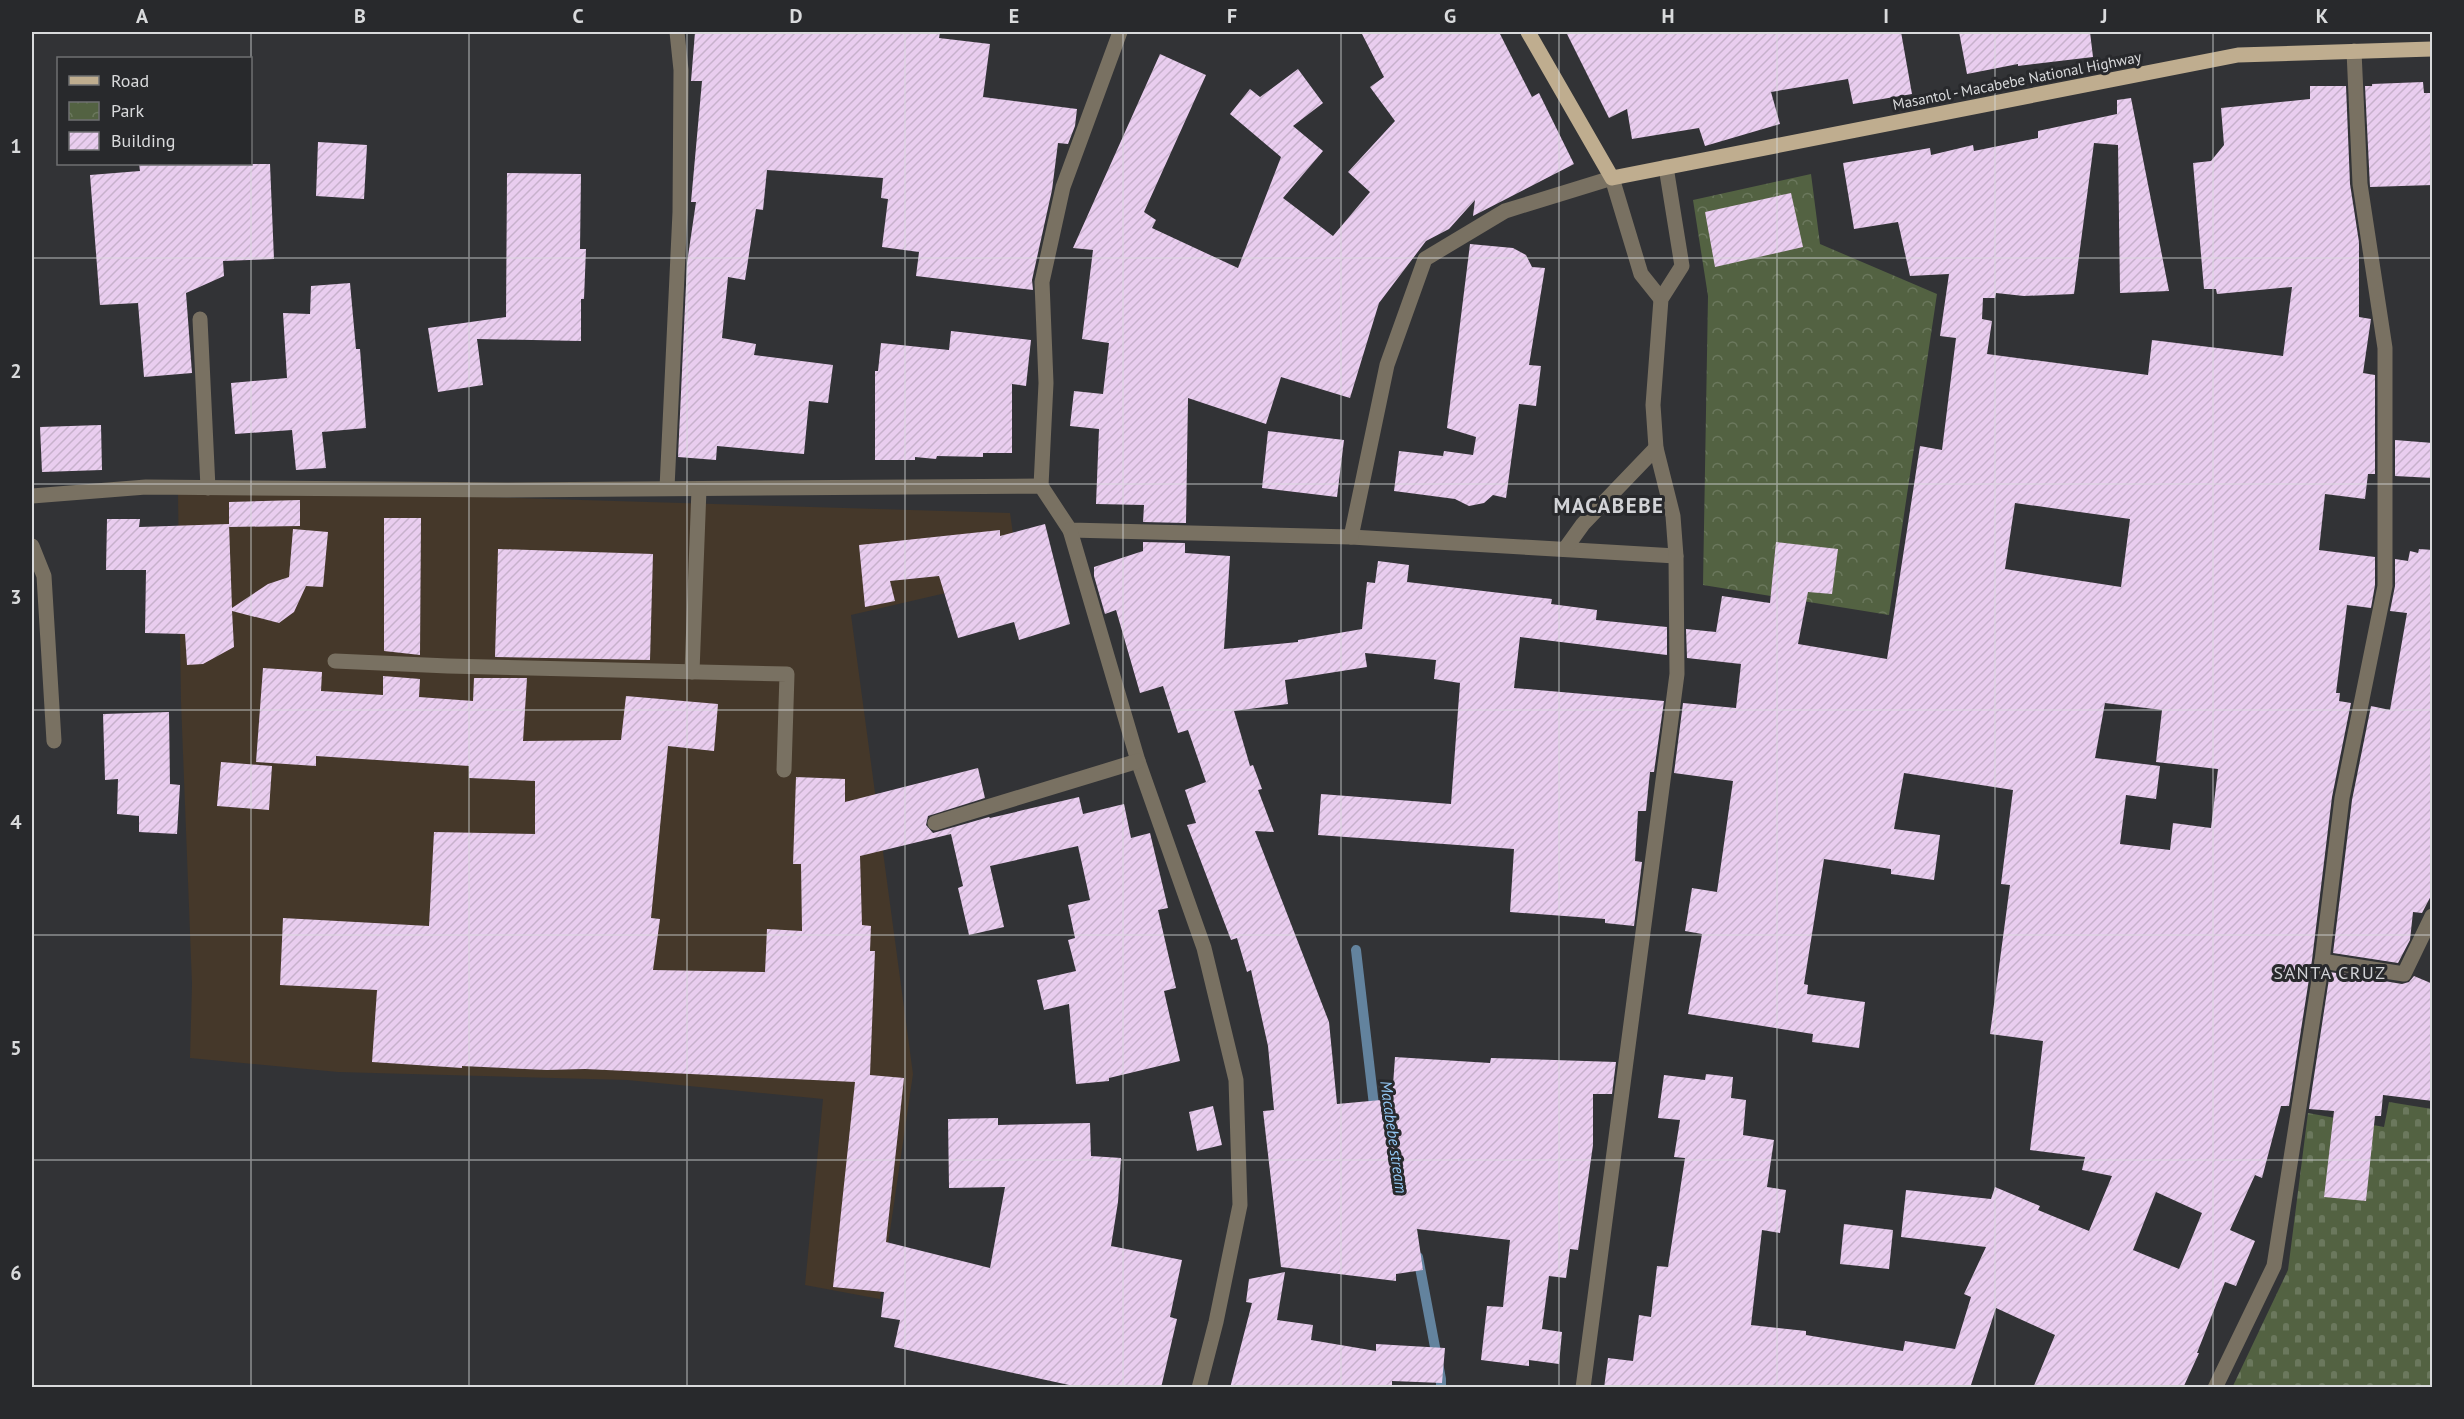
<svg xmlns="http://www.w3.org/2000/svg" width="2464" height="1419" font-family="'PT Sans',sans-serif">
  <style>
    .education { fill: #45382a }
    .cemetery { fill: url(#cemetery-stones) }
    .park { fill: url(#park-crowns) }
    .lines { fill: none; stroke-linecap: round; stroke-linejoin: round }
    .stream { stroke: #63839e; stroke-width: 10 }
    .building { fill: url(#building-hatch); fill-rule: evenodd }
    .minor { stroke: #797162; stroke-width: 15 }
    .major { stroke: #bfad8f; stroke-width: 15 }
    .grid { fill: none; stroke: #d9dadc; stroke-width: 1.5; stroke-opacity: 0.55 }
    .labels { text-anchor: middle; stroke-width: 6; stroke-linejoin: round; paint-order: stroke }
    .street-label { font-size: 15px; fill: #d9dadc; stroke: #28292c }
    .water-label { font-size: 16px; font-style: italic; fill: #95caf8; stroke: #28292c }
    .quarter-label { font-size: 18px; letter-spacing: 1.5px; fill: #d2d3d7; stroke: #28292c }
    .district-label { font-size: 21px; font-weight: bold; letter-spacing: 1.5px; fill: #d2d3d7; stroke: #28292c }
    .neatline { fill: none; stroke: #d9dadc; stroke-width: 2 }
    .grid-label { font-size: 20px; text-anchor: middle; font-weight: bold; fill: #d9dadc }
  </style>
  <defs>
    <pattern id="cemetery-stones" width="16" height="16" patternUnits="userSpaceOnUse" patternTransform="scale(1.5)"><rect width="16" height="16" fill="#536242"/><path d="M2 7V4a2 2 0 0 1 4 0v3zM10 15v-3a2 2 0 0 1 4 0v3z" fill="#6b785d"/></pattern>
    <pattern id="park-crowns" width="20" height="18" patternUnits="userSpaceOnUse" patternTransform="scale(1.5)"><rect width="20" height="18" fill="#536242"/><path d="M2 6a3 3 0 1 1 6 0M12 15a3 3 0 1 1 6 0" fill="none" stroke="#6b785d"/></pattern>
    <pattern id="building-hatch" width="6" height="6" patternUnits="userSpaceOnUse" patternTransform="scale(1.5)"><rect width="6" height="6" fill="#e9cdef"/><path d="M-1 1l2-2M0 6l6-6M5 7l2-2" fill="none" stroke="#c7b1cc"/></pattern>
  </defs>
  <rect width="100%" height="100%" fill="#323336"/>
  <polygon class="education" points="178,494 416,495 1010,513 1019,576 851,615 913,1074 880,1299 805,1285 823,1099 627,1080 338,1072 190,1058 192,984 181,702"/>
  <polygon class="cemetery" points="2389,1102 2432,1109 2432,1387 2232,1388 2288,1270 2308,1113 2384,1127"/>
  <polygon class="park" points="1811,174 1820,244 1937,294 1889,615 1703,585 1708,296 1693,200"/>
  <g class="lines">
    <g class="stream">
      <polyline points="1356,950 1375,1114"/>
      <polyline points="1418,1257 1441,1379 1441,1388"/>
    </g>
  </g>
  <g class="building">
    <polygon points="695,32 940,32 939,38 990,44 983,97 1077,109 1075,126 1068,144 1058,143 1052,190 1032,280 1033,290 916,276 919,252 882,247 888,199 881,198 883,178 767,170 763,210 756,209 745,280 728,277 722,338 756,344 754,355 833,365 828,403 809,401 804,454 717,446 716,460 678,457 687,263 696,202 691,202 702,81 691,81"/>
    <polygon points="1361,32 1499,32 1532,97 1539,93 1574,164 1473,216 1475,200 1449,229 1426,241 1379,303 1350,398 1281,377 1266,424 1188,398 1186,523 1143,522 1144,505 1096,504 1099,429 1070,426 1074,391 1103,394 1109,343 1082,339 1093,250 1073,248 1160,54 1206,75 1144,212 1156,220 1152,228 1238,268 1281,157 1230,114 1250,89 1260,97 1298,69 1323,103 1293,126 1323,151 1283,198 1333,236 1370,192 1348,172 1395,121 1370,87 1384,77"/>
    <polygon points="1566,32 1901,32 1912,94 1853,104 1848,79 1771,92 1780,124 1705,146 1699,128 1632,139 1627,109 1609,118"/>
    <polygon points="1959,32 2090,32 2093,57 2018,66 2018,64 1967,74"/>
    <polygon points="2423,82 2424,93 2433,93 2433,185 2370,187 2365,86 2372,86 2372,84"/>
    <path d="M 2310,86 L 2346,86 L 2350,184 L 2359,242 L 2359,317 L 2371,319 L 2363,373 L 2375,375 L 2375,474 L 2368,474 L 2365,499 L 2325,494 L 2319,550 L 2375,557 L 2375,585 L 2371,608 L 2347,605 L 2336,693 L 2340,693 L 2339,701 L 2351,703 L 2332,797 L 2312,960 L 2289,1106 L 2281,1106 L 2262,1178 L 2255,1175 L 2230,1230 L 2255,1241 L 2236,1286 L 2225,1282 L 2197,1353 L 2199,1353 L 2183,1388 L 2033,1388 L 2055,1335 L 1996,1308 L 1970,1388 L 1604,1388 L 1608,1358 L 1633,1361 L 1639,1315 L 1651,1317 L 1657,1266 L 1668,1267 L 1685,1158 L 1674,1157 L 1680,1120 L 1658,1118 L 1664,1075 L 1705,1080 L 1706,1074 L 1733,1077 L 1731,1098 L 1746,1100 L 1743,1135 L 1774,1140 L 1767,1187 L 1786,1190 L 1780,1233 L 1762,1230 L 1751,1325 L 1806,1331 L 1806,1335 L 1903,1351 L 1905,1341 L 1955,1349 L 1971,1297 L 1964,1294 L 1986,1247 L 1901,1237 L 1906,1190 L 1991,1199 L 1995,1187 L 2040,1206 L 2038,1210 L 2089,1231 L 2112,1176 L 2082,1170 L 2085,1157 L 2030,1150 L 2043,1041 L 1990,1034 L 2010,885 L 2001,884 L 2013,790 L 1904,773 L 1894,829 L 1940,835 L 1934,880 L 1891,874 L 1891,869 L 1824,859 L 1804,984 L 1808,985 L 1807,994 L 1865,1002 L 1859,1048 L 1812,1042 L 1813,1034 L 1688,1014 L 1702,934 L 1685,931 L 1692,888 L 1717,892 L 1733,781 L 1674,773 L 1683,703 L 1736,708 L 1741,664 L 1687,658 L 1686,629 L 1716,632 L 1722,596 L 1770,603 L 1776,542 L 1838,549 L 1832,594 L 1808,592 L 1798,644 L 1887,659 L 1920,446 L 1942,450 L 1956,338 L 1940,336 L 1949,274 L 1910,276 L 1898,222 L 1854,229 L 1843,163 L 1930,148 L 1931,155 L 1973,145 L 1974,151 L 2038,138 L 2038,131 L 2117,114 L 2117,100 L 2131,98 L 2169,291 L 2120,293 L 2118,145 L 2094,143 L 2074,294 L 2024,296 L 1996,293 L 1995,298 L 1983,298 L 1982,319 L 1992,321 L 1987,354 L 2148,375 L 2152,340 L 2283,356 L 2292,287 L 2217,294 L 2216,289 L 2204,289 L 2193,163 L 2211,161 L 2224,145 L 2221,108 L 2310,99 ZM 2015,503 L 2130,519 L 2121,587 L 2005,569 ZM 2105,703 L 2162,710 L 2156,762 L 2218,769 L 2211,828 L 2173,823 L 2170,850 L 2120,844 L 2126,795 L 2156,799 L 2160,766 L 2095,758 ZM 2156,1192 L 2202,1213 L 2179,1269 L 2133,1250 Z"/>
    <polygon points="318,142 367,145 364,199 316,196"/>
    <polygon points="139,164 270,164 274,259 223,261 224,276 186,293 192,373 144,377 138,303 100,305 90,175 140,171"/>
    <polygon points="507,173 581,174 580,249 586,249 584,299 581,299 581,341 477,339 483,385 438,392 428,328 506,317"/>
    <polygon points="1791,193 1803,247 1715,267 1705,212"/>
    <polygon points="1470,244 1513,248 1526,255 1532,267 1545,268 1529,365 1541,366 1536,406 1519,404 1506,498 1493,495 1484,503 1469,506 1455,499 1394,491 1399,451 1443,456 1444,451 1473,455 1476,437 1447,428"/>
    <polygon points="350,283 356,349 360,349 366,428 322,432 326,468 296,470 292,430 235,434 231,383 287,378 283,313 310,314 311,286"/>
    <polygon points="951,331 1031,340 1026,386 1012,384 1012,453 983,453 983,457 937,456 936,459 915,457 915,460 875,460 875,371 878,371 881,343 949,350"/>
    <polygon points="101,425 102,470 42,472 40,427"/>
    <polygon points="1268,431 1344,440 1337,497 1262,488"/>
    <polygon points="2395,440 2433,443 2433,478 2395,476"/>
    <polygon points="300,500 300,526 229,527 229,502"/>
    <polygon points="384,518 421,518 420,655 384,651"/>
    <polygon points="107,519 140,519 139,527 229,524 232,608 268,584 289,577 293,529 328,532 323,587 306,586 294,612 279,623 232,611 234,647 203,664 187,665 185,634 145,633 146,570 106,570"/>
    <polygon points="1045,524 1070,624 1019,640 1014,622 958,638 939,576 890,581 895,601 865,607 859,545 1000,530 1000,536"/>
    <polygon points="1143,542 1185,543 1185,553 1230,556 1224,649 1298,642 1298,640 1362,629 1367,582 1375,583 1378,561 1409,565 1407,582 1552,599 1551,604 1597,610 1596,620 1667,627 1667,655 1520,637 1514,688 1664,701 1654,772 1650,772 1646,811 1638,811 1635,861 1642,862 1634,926 1605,923 1605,919 1510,912 1514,849 1318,835 1321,794 1451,804 1460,683 1434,679 1436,660 1365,653 1367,667 1285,680 1288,704 1234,711 1250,766 1253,765 1262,789 1258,790 1274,832 1255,831 1329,1022 1337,1104 1392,1099 1395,1057 1490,1063 1491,1058 1616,1062 1612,1094 1593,1094 1593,1145 1578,1250 1570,1249 1566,1278 1549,1276 1542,1329 1562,1332 1559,1364 1529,1360 1529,1366 1481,1360 1487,1306 1503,1307 1510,1240 1417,1229 1423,1270 1396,1274 1396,1281 1281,1267 1263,1111 1274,1110 1268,1046 1251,970 1247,972 1237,938 1231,940 1187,825 1196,823 1185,790 1206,782 1188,730 1178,733 1163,686 1140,693 1116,610 1105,614 1094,576 1094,567 1143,551"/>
    <polygon points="498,549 653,554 650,660 495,657"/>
    <polygon points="2419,549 2433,550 2433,892 2422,913 2413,912 2410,940 2398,963 2333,953 2352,800 2371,706 2390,710 2407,613 2390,611 2395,586 2395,559 2408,561 2410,551 2418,553"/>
    <polygon points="263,668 322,672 321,691 383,695 383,676 420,679 419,697 473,701 474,678 527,678 523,741 621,740 626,696 718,704 714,751 668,746 651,918 660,919 653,970 765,972 767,929 802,931 801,864 793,864 796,777 845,779 845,802 978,768 985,798 928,816 926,825 933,833 989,817 990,818 1079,797 1083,814 1124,804 1131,838 1150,833 1168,908 1158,910 1176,988 1164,991 1180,1061 1109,1078 1109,1081 1076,1084 1069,1004 1044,1010 1037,980 1076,971 1068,940 1075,938 1068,905 1090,900 1078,846 990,866 1004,927 969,935 958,888 963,886 951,834 860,856 862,925 871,926 870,951 875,951 870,1075 904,1078 886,1242 990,1268 1005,1187 949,1188 948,1119 998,1118 998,1125 1090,1123 1091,1156 1121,1158 1118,1202 1111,1246 1182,1260 1170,1317 1177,1319 1161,1388 1083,1388 894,1347 900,1320 881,1317 884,1292 833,1287 855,1082 585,1069 547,1070 462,1066 462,1068 372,1062 377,990 280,985 283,918 429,926 434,832 535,834 535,781 469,778 469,766 316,756 316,766 256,762"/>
    <polygon points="169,712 170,784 180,785 177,834 139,832 139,816 117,814 118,779 105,780 103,714"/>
    <polygon points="221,762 272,766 269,810 217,806"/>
    <polygon points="2330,972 2402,984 2409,982 2414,976 2433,984 2433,1101 2383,1095 2381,1116 2375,1116 2366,1201 2324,1197 2334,1111 2309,1109"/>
    <polygon points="1213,1106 1222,1145 1197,1151 1189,1112"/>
    <polygon points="1844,1224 1893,1230 1889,1269 1840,1264"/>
    <polygon points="1285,1272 1277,1320 1313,1325 1311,1340 1376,1351 1376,1344 1445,1348 1442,1383 1392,1381 1392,1388 1230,1388 1252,1303 1246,1302 1249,1279"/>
  </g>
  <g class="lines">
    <g class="minor">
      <polyline points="200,319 208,488"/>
      <polyline points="1041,486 1046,383 1042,282 1063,187 1120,32"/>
      <polyline points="667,488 680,212 681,70 677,32"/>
      <polyline points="32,496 146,487 507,490 1041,486 1070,530 1351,537 1676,556"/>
      <polyline points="1070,530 1138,761 1204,948 1236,1080 1240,1205 1216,1322 1199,1388"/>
      <polyline points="1351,537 1387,365 1425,259 1505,211 1612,178 1641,274 1661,299"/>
      <polyline points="32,546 44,576 54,741"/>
      <polyline points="1565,549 1583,524 1656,448"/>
      <polyline points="335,661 448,666 787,674 784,770"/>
      <polyline points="692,672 699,489"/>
      <polyline points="935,823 1138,761"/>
      <polyline points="2322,961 2404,974 2432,916"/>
      <polyline points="1583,1388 1677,674 1676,556 1673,516 1656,448 1653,405 1661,299 1682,266 1666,167"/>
      <polyline points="2215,1388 2274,1266 2322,961 2342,798 2385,586 2385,348 2360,184 2354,51"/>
    </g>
    <polyline class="major" points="1528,32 1612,178 2238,55 2432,49"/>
  </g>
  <path class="grid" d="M 251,32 L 251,1388M 469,32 L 469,1388M 687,32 L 687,1388M 905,32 L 905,1388M 1123,32 L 1123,1388M 1341,32 L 1341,1388M 1559,32 L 1559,1388M 1777,32 L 1777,1388M 1995,32 L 1995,1388M 2213,32 L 2213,1388M 32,258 L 2432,258M 32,484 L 2432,484M 32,710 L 2432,710M 32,935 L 2432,935M 32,1160 L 2432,1160"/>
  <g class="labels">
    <g class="street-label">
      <text transform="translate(2017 81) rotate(-11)" y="5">Masantol - Macabebe National Highway</text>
    </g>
    <g class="water-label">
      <text transform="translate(1394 1137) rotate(82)" y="6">Macabebe stream</text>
    </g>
    <g class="quarter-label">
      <text x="2330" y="979">SANTA CRUZ</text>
    </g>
    <g class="district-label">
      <text x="1609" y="513">MACABEBE</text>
    </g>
  </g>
  <rect width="2464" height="1419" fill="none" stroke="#28292c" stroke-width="66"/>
  <rect x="57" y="57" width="195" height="108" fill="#28292c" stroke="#6f7072" stroke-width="1.5"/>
  <rect x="69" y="76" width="30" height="9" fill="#bfad8f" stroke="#6f7072" stroke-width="1.5"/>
  <text x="111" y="87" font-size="18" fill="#d9dadc">Road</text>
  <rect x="69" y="102" width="30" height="18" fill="url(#park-crowns)" stroke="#6f7072" stroke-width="1.5"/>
  <text x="111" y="117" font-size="18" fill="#d9dadc">Park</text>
  <rect x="69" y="132" width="30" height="18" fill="url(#building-hatch)" stroke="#6f7072" stroke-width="1.5"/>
  <text x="111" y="147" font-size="18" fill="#d9dadc">Building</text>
  <rect x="33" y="33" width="2398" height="1353" class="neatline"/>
  <g class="grid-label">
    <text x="142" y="23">A</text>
    <text x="360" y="23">B</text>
    <text x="578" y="23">C</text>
    <text x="796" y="23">D</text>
    <text x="1014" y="23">E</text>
    <text x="1232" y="23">F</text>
    <text x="1450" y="23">G</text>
    <text x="1668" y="23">H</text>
    <text x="1886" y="23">I</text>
    <text x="2104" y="23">J</text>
    <text x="2322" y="23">K</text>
    <text x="16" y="153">1</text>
    <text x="16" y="378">2</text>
    <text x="16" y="604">3</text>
    <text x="16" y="829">4</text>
    <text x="16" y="1055">5</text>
    <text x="16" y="1280">6</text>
  </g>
</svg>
